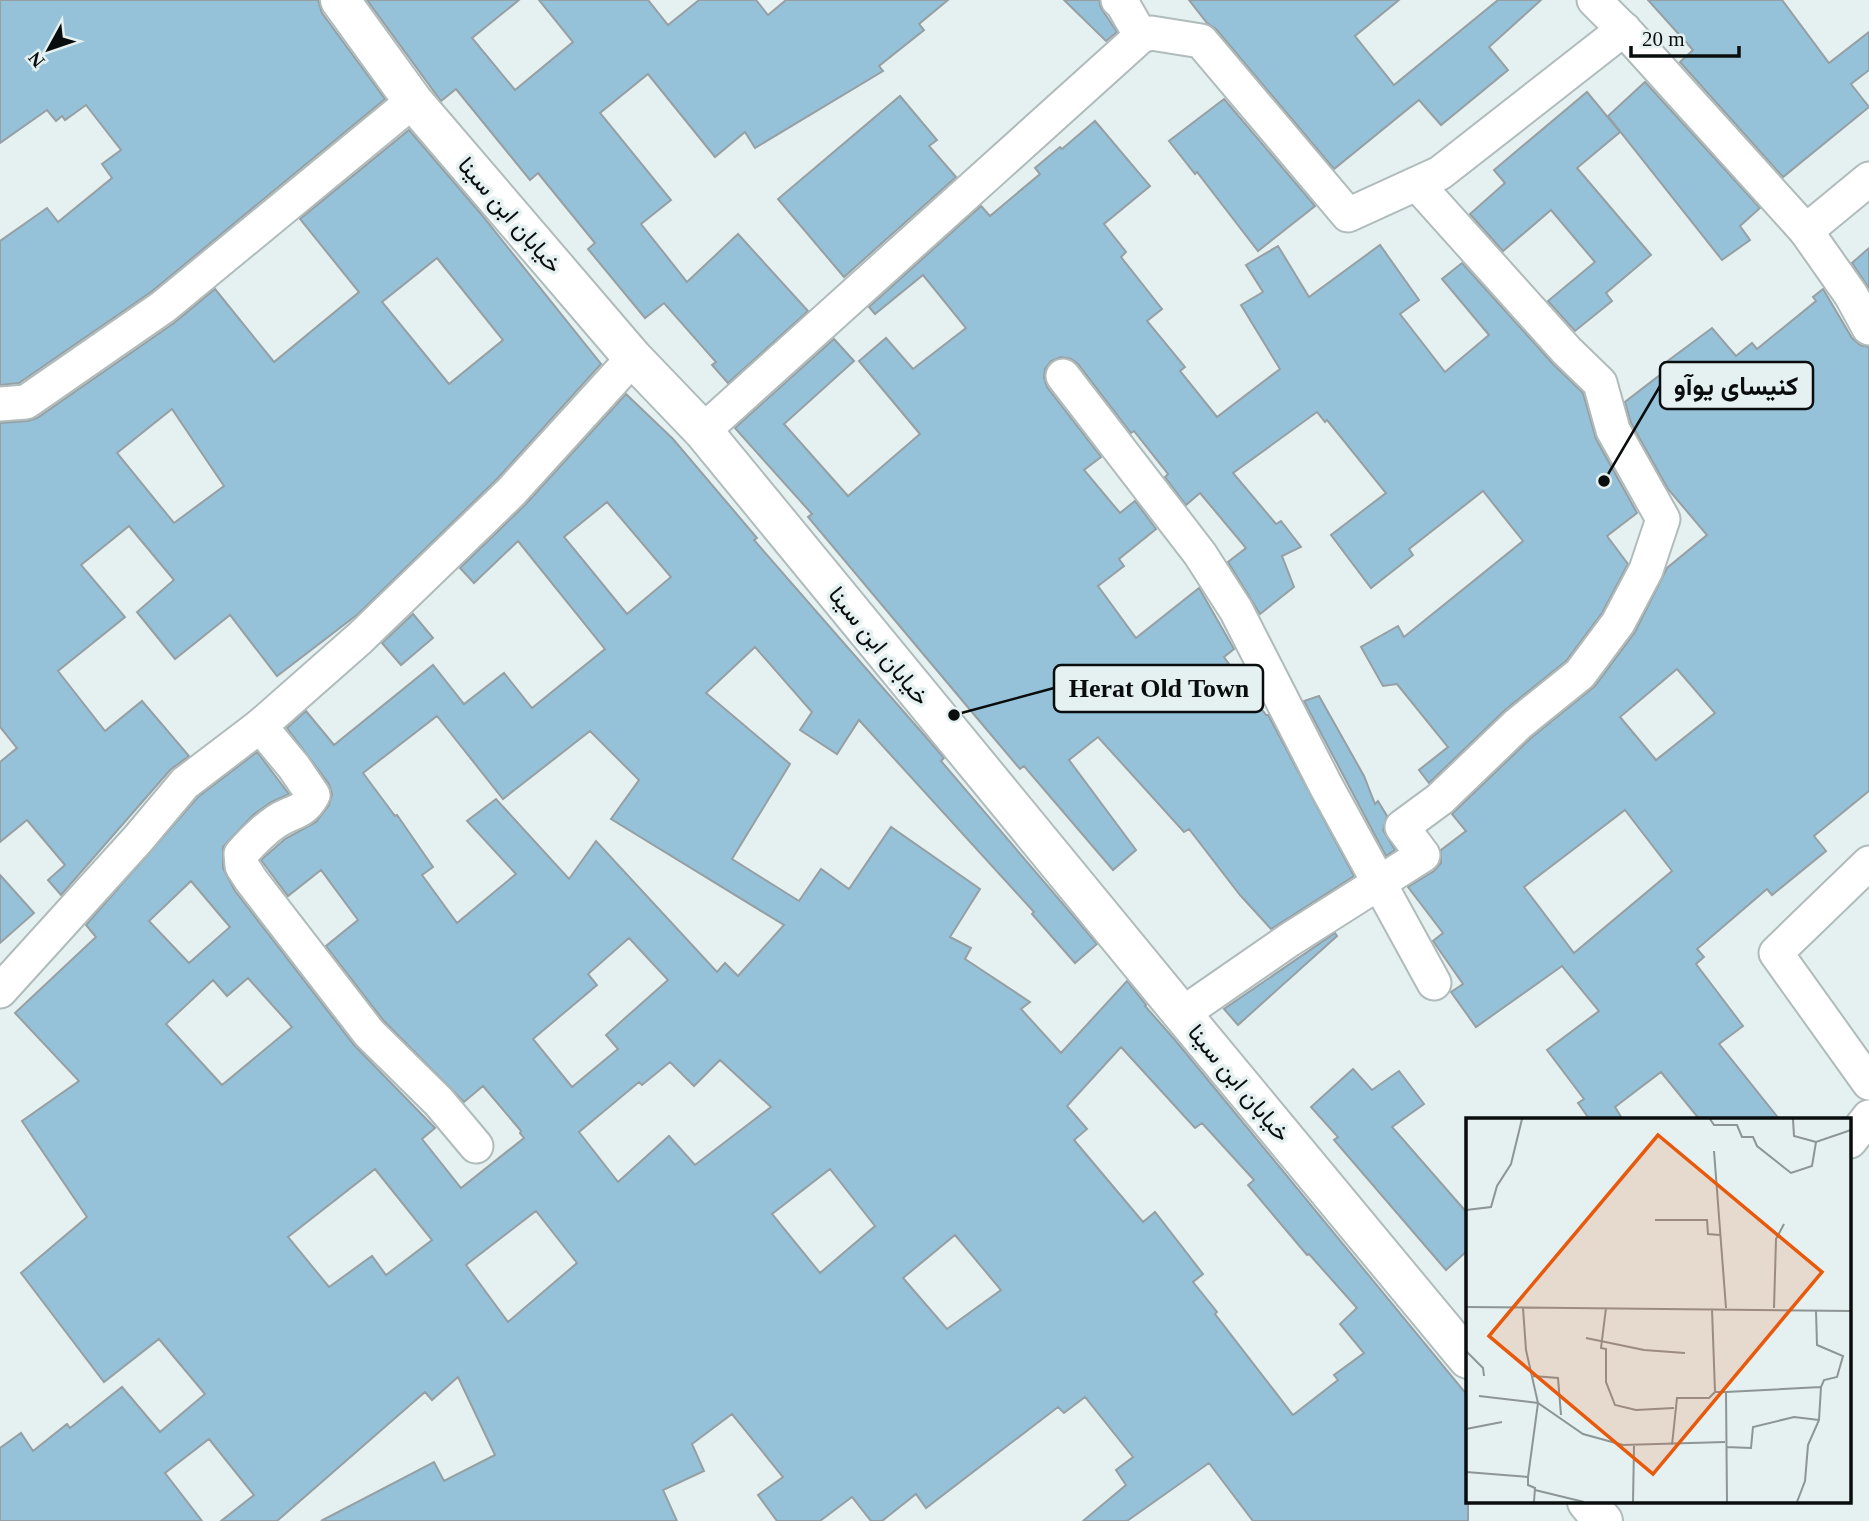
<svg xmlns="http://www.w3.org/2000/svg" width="1869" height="1521" font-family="'Times New Roman',Vazirmatn,serif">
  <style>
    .building { fill: #95c2d8; stroke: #969fa3; stroke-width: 2; fill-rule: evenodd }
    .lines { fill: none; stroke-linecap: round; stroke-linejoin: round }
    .minor-casing { stroke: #b0bbbb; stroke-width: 37 }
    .tertiary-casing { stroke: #b0bbbb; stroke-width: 42 }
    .minor { stroke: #fff; stroke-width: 33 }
    .tertiary { stroke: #fff; stroke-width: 38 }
    .labels { text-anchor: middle; stroke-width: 7; stroke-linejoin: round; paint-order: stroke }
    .street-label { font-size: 24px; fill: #0a0d0d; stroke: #e5f0f0 }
    .inset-road { fill: none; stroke: #8d9595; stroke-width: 2 }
    .view { fill: #e8590c; fill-opacity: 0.15; stroke: #e8590c; stroke-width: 3.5 }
    .inset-edge { fill: none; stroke: #0a0d0d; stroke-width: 3.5 }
    .leader { fill: none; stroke: #0a0d0d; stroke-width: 2.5 }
    .callout-dot { fill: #0a0d0d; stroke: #e5f0f0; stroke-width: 2.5 }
    .callout { fill: #e5f0f0; stroke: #0a0d0d; stroke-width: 2.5 }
    .callout-label { font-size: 26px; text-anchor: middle; font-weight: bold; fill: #0a0d0d }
  </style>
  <rect width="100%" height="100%" fill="#e5f0f0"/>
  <g class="building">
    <polygon points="0,0 318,0 322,13 385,99 151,292 19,383 0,385 0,241 47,208 58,222 112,178 102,164 121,150 86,105 65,120 62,116 56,121 47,110 0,143"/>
    <polygon points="367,0 519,0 472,38 515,90 573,42 539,0 648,0 668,25 699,0 756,0 768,15 786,0 948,0 919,24 924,30 879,66 883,71 755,148 745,132 715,157 648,74 600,113 671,200 641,224 687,282 738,234 808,311 728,383 712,365 716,362 664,303 645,318 588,249 595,243 538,173 530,180 456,89 441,101"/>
    <polygon points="1064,0 1099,0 1101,8 1117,32 1106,41"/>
    <polygon points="1189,0 1399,0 1355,36 1394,85 1498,0 1541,0 1489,47 1508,70 1441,125 1419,100 1334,169 1216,29 1207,23"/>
    <polygon points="1648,0 1782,0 1829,63 1869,32 1869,70 1851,84 1869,107 1783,177 1680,62 1693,50"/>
    <polygon points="1645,82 1760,208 1740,226 1750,240 1722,260 1608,116"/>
    <polygon points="1587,92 1620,132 1577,168 1651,255 1606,293 1612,301 1575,331 1548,301 1595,262 1551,210 1503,251 1470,214 1505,183 1494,170"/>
    <polygon points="900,96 937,140 929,146 956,177 844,277 778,199"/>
    <polygon points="1224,99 1315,206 1258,251 1197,172 1195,174 1169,141"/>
    <polygon points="1095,121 1150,186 1104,224 1126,252 1121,257 1162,309 1147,321 1185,367 1180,371 1217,417 1280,369 1241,305 1263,292 1246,265 1278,246 1309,297 1380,245 1419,300 1400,314 1445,372 1489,335 1442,279 1462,263 1553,364 1583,393 1596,439 1637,513 1607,536 1628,564 1602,613 1566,661 1505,710 1429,783 1419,770 1448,747 1397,684 1383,686 1361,647 1398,626 1404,637 1523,541 1483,491 1409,549 1413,555 1371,588 1331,535 1386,493 1327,420 1325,422 1317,412 1233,473 1276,524 1281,521 1301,547 1282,556 1294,587 1260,614 1228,562 1246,548 1200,493 1186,505 1165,477 1168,474 1134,431 1131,433 1078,364 1071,359 1061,357 1051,361 1045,369 1044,378 1047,387 1101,457 1084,470 1120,513 1135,501 1156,529 1119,559 1124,566 1098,586 1136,638 1199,588 1234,649 1224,657 1266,715 1268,715 1354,876 1271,929 1240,895 1189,829 1184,832 1098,737 1069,760 1136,850 1113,870 1024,766 1020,769 982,724 808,517 812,514 735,428 834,339 854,361 784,424 848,496 920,434 859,361 886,338 913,369 966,328 923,275 875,314 869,307 981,206 990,216 1040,174 1035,168 1060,147 1062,149"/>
    <path d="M 409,130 L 481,214 L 601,364 L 497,479 L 358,614 L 277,676 L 230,615 L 175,659 L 137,612 L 174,580 L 129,526 L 81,565 L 125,617 L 58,671 L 105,731 L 142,701 L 189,756 L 170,770 L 61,895 L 48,880 L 65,865 L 27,820 L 0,842 L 0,762 L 17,748 L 0,727 L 0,423 L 27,421 L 37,418 L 174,323 L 215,289 L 274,362 L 359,292 L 300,219 ZM 437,258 L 503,340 L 449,384 L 382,302 ZM 172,409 L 224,486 L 174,523 L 117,453 Z"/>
    <polygon points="1869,248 1869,288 1852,263"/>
    <path d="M 1823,289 L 1852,338 L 1860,345 L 1869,347 L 1869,791 L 1814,836 L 1826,851 L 1772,895 L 1767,889 L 1697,949 L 1704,957 L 1696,964 L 1743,1026 L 1719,1044 L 1780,1120 L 1700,1120 L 1661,1072 L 1615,1107 L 1623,1120 L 1590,1120 L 1578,1103 L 1584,1099 L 1547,1050 L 1599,1011 L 1562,966 L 1476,1027 L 1451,992 L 1463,984 L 1433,941 L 1443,933 L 1408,887 L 1434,871 L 1441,863 L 1441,850 L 1466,831 L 1452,814 L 1531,738 L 1595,686 L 1635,632 L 1667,568 L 1707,535 L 1668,489 L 1631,423 L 1625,402 L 1665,371 L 1661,366 L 1712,328 L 1736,356 L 1752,343 L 1757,349 L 1816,301 L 1813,297 ZM 1677,669 L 1715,713 L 1656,760 L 1620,717 ZM 1625,810 L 1672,871 L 1574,953 L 1524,887 Z"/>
    <path d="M 626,394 L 673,439 L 757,538 L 754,540 L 931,743 L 944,758 L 941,761 L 1097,944 L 1075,963 L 1032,914 L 1034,912 L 859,720 L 837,754 L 800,730 L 812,712 L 755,647 L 706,693 L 790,764 L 732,859 L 799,901 L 821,869 L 849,889 L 891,827 L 980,889 L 950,937 L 971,948 L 965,959 L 1030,1002 L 1021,1009 L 1061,1053 L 1127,981 L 1146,1005 L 1145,1006 L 1175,1040 L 1468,1396 L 1468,1521 L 1253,1521 L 1209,1463 L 1127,1521 L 1083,1521 L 1126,1485 L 1116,1470 L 1133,1457 L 1085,1397 L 1064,1413 L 1058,1407 L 926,1508 L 916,1494 L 882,1521 L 871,1521 L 852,1497 L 820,1521 L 777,1521 L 758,1495 L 783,1477 L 732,1414 L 692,1444 L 704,1471 L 663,1490 L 677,1521 L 321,1521 L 434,1462 L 444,1481 L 495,1455 L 458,1377 L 432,1400 L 425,1392 L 277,1521 L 221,1521 L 254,1495 L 209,1439 L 165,1473 L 202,1521 L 0,1521 L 0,1448 L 21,1433 L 33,1451 L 67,1424 L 70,1428 L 122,1387 L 160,1432 L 205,1394 L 159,1339 L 104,1382 L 21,1273 L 87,1217 L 22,1121 L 79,1081 L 15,1013 L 96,937 L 86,925 L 198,797 L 257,752 L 289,794 L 271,802 L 253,815 L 223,847 L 223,868 L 235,891 L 354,1045 L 435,1128 L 422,1139 L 461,1188 L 524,1138 L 520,1133 L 521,1131 L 483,1086 L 464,1102 L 383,1020 L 326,946 L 358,920 L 321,870 L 288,896 L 261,860 L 285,839 L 316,822 L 329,805 L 332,794 L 329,784 L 287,728 L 306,711 L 334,745 L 433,665 L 464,704 L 504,673 L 532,708 L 605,649 L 518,541 L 474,583 L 460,568 L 525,505 ZM 607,502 L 671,577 L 627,614 L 564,537 ZM 437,716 L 503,799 L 590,731 L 639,780 L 611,819 L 784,925 L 738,976 L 725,963 L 717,972 L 596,841 L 569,879 L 496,799 L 467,821 L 516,874 L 457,923 L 422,875 L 433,867 L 397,815 L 395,816 L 363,773 ZM 191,881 L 230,927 L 189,963 L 149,921 ZM 629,938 L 668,980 L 606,1035 L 618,1049 L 572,1087 L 533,1039 L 597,985 L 588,974 ZM 248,978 L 292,1027 L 222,1085 L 166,1024 L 213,980 L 227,996 ZM 1121,1047 L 1195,1128 L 1202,1123 L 1254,1180 L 1248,1185 L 1307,1255 L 1309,1254 L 1357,1308 L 1340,1324 L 1364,1353 L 1334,1375 L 1338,1380 L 1293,1415 L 1215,1314 L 1217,1312 L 1193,1282 L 1203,1274 L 1155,1212 L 1143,1222 L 1074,1140 L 1087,1129 L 1067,1106 ZM 720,1060 L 771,1107 L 695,1165 L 669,1136 L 618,1182 L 579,1132 L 639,1082 L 642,1085 L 670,1062 L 694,1086 ZM 375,1169 L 432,1240 L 386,1275 L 372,1256 L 329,1287 L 288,1237 ZM 830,1169 L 875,1226 L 820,1273 L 772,1214 ZM 536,1211 L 577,1263 L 508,1322 L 466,1265 ZM 955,1235 L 1001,1290 L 947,1329 L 903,1278 Z"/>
    <polygon points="413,614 433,638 401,665 382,643"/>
    <polygon points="1319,696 1364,776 1375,804 1378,801 1387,816 1383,830 1395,850 1386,856 1304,701"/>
    <polygon points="0,875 34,913 0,943"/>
    <polygon points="1335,933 1337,936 1238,1025 1224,1009"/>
    <polygon points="1353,1069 1372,1090 1399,1071 1424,1104 1392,1127 1468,1214 1468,1250 1446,1270 1334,1140 1338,1137 1311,1107"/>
  </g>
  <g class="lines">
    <defs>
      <g id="minor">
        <polyline points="1594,0 1629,35 1806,231 1851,295 1869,328"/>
        <polyline points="1141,36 1151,33 1201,41 1348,215 1440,173 1624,29"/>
        <polyline points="1806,231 1869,179"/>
        <polyline points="1063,376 1200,554 1236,610 1326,786 1434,983"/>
        <polyline points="0,404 26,402 163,307 413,101"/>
        <polyline points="703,431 1141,36 1122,3 1118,0"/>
        <path d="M 260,726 L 294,767 L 313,795 C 301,816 291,810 274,823 C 261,832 251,843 241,854 L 242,866 L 251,880 L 369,1033 L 439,1102 L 476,1146"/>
        <polyline points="1869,863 1776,953 1869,1083"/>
        <polyline points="0,991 138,839 185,783 260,726 360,638 511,492 633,358"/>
        <polyline points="1182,1014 1289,940 1423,855 1402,827 1440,799 1518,724 1580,674 1618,623 1646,570 1663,519 1613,430 1600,383 1567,351 1417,184"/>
        <polyline points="1850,1141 1869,1117"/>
      </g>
      <g id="tertiary">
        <polyline points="340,0 413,101 633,358 703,431 1182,1014 1468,1359"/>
        <polyline points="1587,1502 1603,1521"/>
      </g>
    </defs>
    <use href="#minor" class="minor-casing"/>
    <use href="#tertiary" class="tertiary-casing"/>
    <use href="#minor" class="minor"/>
    <use href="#tertiary" class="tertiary"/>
  </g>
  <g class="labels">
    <g class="street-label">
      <text transform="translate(510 215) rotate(49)" y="8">خیابان ابن سینا</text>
      <text transform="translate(879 646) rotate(51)" y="8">خیابان ابن سینا</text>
      <text transform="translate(1239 1083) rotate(50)" y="8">خیابان ابن سینا</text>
    </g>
  </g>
  <g transform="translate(1466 1118)">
    <rect width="385" height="385" fill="#e5f0f0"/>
    <path class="inset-road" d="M 244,1 L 248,7 L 271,7 L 276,19 L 287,19 L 291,28 L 325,55 L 346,48 L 350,24M 327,1 L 328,18 L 350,24 L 385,12M 248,33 L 260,190M 0,92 L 25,89 L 31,68 L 45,46 L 56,1M 189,102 L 241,102 L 242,116 L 254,117M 0,189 L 385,193M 57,190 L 60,232 L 72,285 L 62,359M 140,190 L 135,230 L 140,231 L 140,264 L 149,287 L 170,292 L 208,290M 308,190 L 310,121 L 318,106M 246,191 L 249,274 L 260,274 L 261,384M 120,220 L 178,232 L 219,235M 0,233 L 17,250 L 18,258M 67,258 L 92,260 L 95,297M 260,274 L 355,269M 13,278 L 72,285 L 117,316 L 157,327 L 259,324M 0,311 L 36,304M 206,327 L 211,280 L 243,280 L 249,274M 260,329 L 285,330 L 287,309 L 328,299 L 353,302M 0,354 L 62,359 L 62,367 L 69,370 L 68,384M 69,372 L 118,384M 167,384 L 168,328M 331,384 L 339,363 L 342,327 L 353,302 L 355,269 L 358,262 L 371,259 L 377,238 L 351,227 L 350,193"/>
    <path class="view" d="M 192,17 L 356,154 L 187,356 L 23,218 Z"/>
    <rect width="385" height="385" class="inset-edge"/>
  </g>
  <path class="leader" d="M1604 481L1660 386M954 715L1054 688"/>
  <g class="callout-dot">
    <circle cx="1604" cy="481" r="7"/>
    <circle cx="954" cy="715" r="7"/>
  </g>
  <g class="callout">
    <rect x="1660" y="362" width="153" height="47" rx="7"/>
    <rect x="1054" y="665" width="209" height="47" rx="7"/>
  </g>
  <g class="callout-label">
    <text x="1736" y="395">کنیسای یوآو</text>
    <text x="1159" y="697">Herat Old Town</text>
  </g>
  <g transform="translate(49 49) rotate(230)" stroke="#e5f0f0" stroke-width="5" paint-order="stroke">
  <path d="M0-5L12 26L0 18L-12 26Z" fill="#0a0d0d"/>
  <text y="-10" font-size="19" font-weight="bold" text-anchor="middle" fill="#0a0d0d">N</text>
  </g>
  <path d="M1631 46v10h108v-10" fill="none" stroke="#0a0d0d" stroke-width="3.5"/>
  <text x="1642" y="46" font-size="21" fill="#0a0d0d" stroke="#e5f0f0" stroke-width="5" paint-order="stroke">20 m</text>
</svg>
